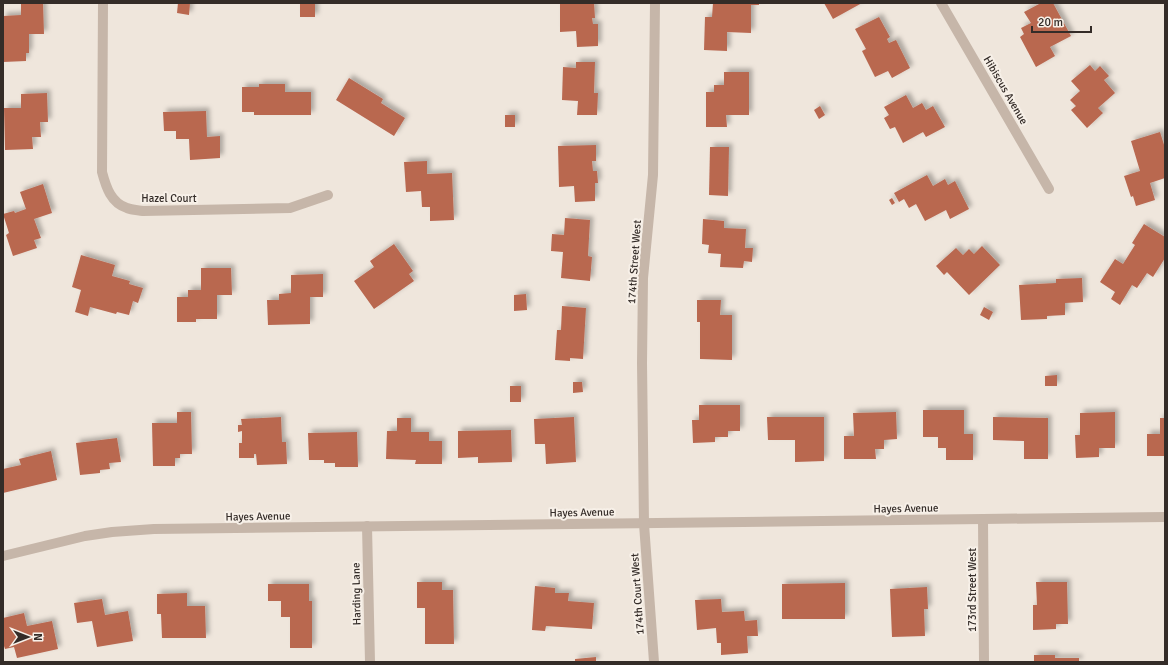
<svg xmlns="http://www.w3.org/2000/svg" width="1168" height="665" font-family="Signika,sans-serif">
  <style>
    .building { fill: #b96750; filter: url(#shadow) }
    .lines { fill: none; stroke-linecap: round; stroke-linejoin: round }
    .minor { stroke: #c6b6a9; stroke-width: 10 }
    .labels { text-anchor: middle; stroke-width: 4; stroke-linejoin: round; paint-order: stroke }
    .street-label { font-size: 11px; fill: #342c28; stroke: #f7f0e8 }
  </style>
  <defs>
    <filter id="shadow"><feDropShadow dx="3.5" dy="-3.5" stdDeviation="2" flood-color="#0004"/></filter>
  </defs>
  <rect width="100%" height="100%" fill="#efe6dc"/>
  <g class="building">
    <polygon points="21,3 43,3 44,34 29,34 29,53 26,53 26,61 3,62 3,16 21,15"/>
    <polygon points="178,3 190,3 189,15 177,13"/>
    <rect x="300" y="3" width="15" height="14"/>
    <polygon points="560,3 594,3 595,18 592,18 593,24 598,24 598,46 577,47 576,31 560,32"/>
    <polygon points="713,3 759,3 759,5 751,5 751,33 727,32 727,51 704,50 705,17 712,17"/>
    <polygon points="824,3 862,3 833,19"/>
    <polygon points="1041,3 1053,3 1071,36 1050,47 1055,56 1036,67 1020,37 1024,34 1021,28 1031,23 1024,12"/>
    <polygon points="879,17 890,37 887,39 889,43 896,40 910,68 892,78 888,71 875,77 862,51 866,49 855,29"/>
    <polygon points="576,62 595,62 594,93 598,93 597,115 577,115 578,101 562,100 563,67 576,68"/>
    <polygon points="1090,65 1095,71 1100,66 1109,76 1104,80 1115,93 1098,108 1103,113 1087,128 1071,110 1076,106 1070,100 1080,91 1071,81"/>
    <polygon points="724,72 749,72 749,115 726,115 727,127 706,127 706,92 714,92 714,85 724,85"/>
    <polygon points="349,78 383,99 381,103 405,118 394,136 336,100"/>
    <polygon points="259,84 285,84 285,92 311,92 311,115 254,115 254,112 242,112 242,87 259,87"/>
    <polygon points="47,93 48,122 40,122 41,137 32,137 33,149 5,150 4,108 21,108 21,94"/>
    <polygon points="906,95 913,108 922,103 926,110 933,106 945,127 926,137 923,132 903,143 895,127 890,129 884,118 889,115 884,107"/>
    <polygon points="820,106 825,115 819,119 814,110"/>
    <polygon points="206,111 207,137 220,136 220,158 190,160 189,139 176,139 176,131 164,131 163,112"/>
    <rect x="505" y="115" width="10" height="12"/>
    <polygon points="1160,132 1165,148 1165,178 1150,183 1155,200 1136,206 1133,196 1131,197 1124,176 1140,171 1131,141"/>
    <polygon points="596,145 596,161 592,161 593,171 597,171 598,183 595,183 595,201 575,202 574,186 559,187 558,146"/>
    <polygon points="710,147 729,147 728,196 709,195"/>
    <polygon points="427,161 427,174 452,173 454,220 430,221 430,207 422,207 421,191 406,192 404,162"/>
    <polygon points="927,175 933,186 945,179 948,185 955,181 969,209 950,219 946,210 925,221 916,204 909,208 904,199 899,202 894,193"/>
    <polygon points="43,184 52,213 34,219 41,238 34,240 37,248 13,256 6,235 9,233 3,214 14,211 15,213 26,209 20,192"/>
    <polygon points="892,198 895,203 892,205 889,200"/>
    <polygon points="565,218 590,220 588,256 592,257 590,281 561,278 563,252 551,251 552,234 564,235"/>
    <polygon points="703,219 724,221 724,228 746,229 745,248 753,248 752,262 744,261 743,268 720,267 721,254 708,253 709,245 702,244"/>
    <polygon points="1144,224 1165,237 1165,258 1153,277 1147,273 1137,288 1132,285 1120,305 1111,299 1115,292 1100,282 1115,259 1123,264 1135,245 1132,243"/>
    <polygon points="394,244 413,271 409,274 414,281 374,309 354,281 374,267 370,261"/>
    <polygon points="982,246 1000,265 969,295 947,272 944,275 936,266 956,248 963,255 969,249 974,254"/>
    <polygon points="81,255 115,265 112,276 130,281 129,284 143,288 138,303 133,301 129,315 117,312 116,314 90,307 88,316 75,312 81,290 72,287"/>
    <polygon points="201,268 231,268 232,295 217,295 217,319 196,319 196,322 177,322 177,297 188,297 188,290 201,290"/>
    <polygon points="323,274 323,297 310,297 310,324 268,325 267,300 279,300 279,294 291,293 291,275"/>
    <polygon points="1082,278 1083,302 1065,303 1065,315 1047,316 1047,319 1021,320 1019,285 1056,283 1056,279"/>
    <polygon points="526,294 527,310 514,311 514,295"/>
    <polygon points="697,300 721,300 720,315 732,315 732,360 700,359 700,322 697,322"/>
    <polygon points="562,306 586,308 583,359 570,358 570,361 555,360 557,330 561,330"/>
    <polygon points="984,307 993,312 989,320 980,315"/>
    <polygon points="1057,375 1057,386 1045,386 1045,376"/>
    <polygon points="573,382 582,382 583,392 573,393"/>
    <rect x="510" y="386" width="11" height="16"/>
    <polygon points="699,405 740,405 740,431 728,431 728,437 715,437 715,442 693,443 692,420 699,420"/>
    <polygon points="923,410 964,410 964,434 973,434 973,460 946,460 946,448 938,448 938,437 923,437"/>
    <polygon points="177,412 191,412 192,454 180,454 180,458 175,458 175,466 153,466 152,423 177,423"/>
    <polygon points="896,412 897,439 884,440 884,449 875,449 876,459 844,459 844,436 854,436 853,413"/>
    <polygon points="1115,412 1115,448 1099,448 1099,457 1076,458 1075,435 1080,435 1080,413"/>
    <polygon points="281,417 282,442 286,442 287,464 257,465 256,454 254,454 254,458 239,458 239,443 242,443 242,431 238,432 238,425 242,425 241,419"/>
    <polygon points="574,417 576,462 546,464 545,444 535,444 534,419"/>
    <polygon points="767,417 824,417 824,461 795,462 795,440 768,440"/>
    <polygon points="993,417 1048,418 1048,459 1024,459 1024,441 993,440"/>
    <polygon points="397,418 411,418 411,432 429,432 429,441 442,441 442,464 415,464 416,460 386,459 387,431 397,431"/>
    <polygon points="1160,418 1165,418 1165,456 1147,456 1147,434 1160,434"/>
    <polygon points="511,430 512,462 478,463 478,457 458,458 458,431"/>
    <polygon points="357,432 358,467 335,467 335,463 324,463 324,460 309,460 308,433"/>
    <polygon points="117,438 121,462 109,463 110,469 100,470 100,473 80,475 76,443"/>
    <polygon points="51,451 57,480 3,493 3,469 21,465 19,459"/>
    <polygon points="417,582 442,582 442,590 453,590 454,644 425,644 425,608 417,608"/>
    <polygon points="1036,582 1067,582 1068,624 1056,624 1056,629 1033,630 1033,605 1037,605"/>
    <polygon points="845,583 845,619 782,619 782,584"/>
    <polygon points="268,584 309,584 309,601 312,601 312,648 290,648 290,617 281,617 281,601 268,601"/>
    <polygon points="535,586 555,588 555,593 569,593 568,601 594,603 592,629 546,626 545,631 532,630"/>
    <polygon points="927,587 928,609 924,609 925,636 892,637 890,589"/>
    <polygon points="187,593 187,606 205,606 206,638 162,638 161,614 157,614 157,594"/>
    <polygon points="102,599 105,615 128,611 133,641 97,647 92,621 77,623 74,603"/>
    <polygon points="721,599 722,612 744,611 745,621 757,620 758,636 747,636 748,653 721,655 721,643 717,643 716,628 697,630 695,600"/>
    <polygon points="24,613 27,626 52,621 58,649 17,658 14,647 5,649 3,643 3,618"/>
    <polygon points="1034,655 1055,655 1055,658 1079,658 1079,662 1034,662"/>
    <polygon points="596,657 596,662 575,662 575,659"/>
  </g>
  <g class="lines">
    <g class="minor">
      <path d="M 103,3 L 102,172 C 106,187 111,203 127,208 C 132,210 138,210 143,211 L 290,208 L 328,195"/>
      <polyline points="941,3 1049,189"/>
      <polyline points="983,519 984,662"/>
      <polyline points="367,526 370,662"/>
      <polyline points="3,556 85,536 112,532 154,529 983,519 1165,517"/>
      <polyline points="654,662 644,524 642,363 643,278 653,175 655,3"/>
    </g>
  </g>
  <g class="labels">
    <g class="street-label">
      <text transform="translate(1006 90) rotate(60)" y="4">Hibiscus Avenue</text>
      <text x="169" y="202">Hazel Court</text>
      <text transform="translate(634 262) rotate(-86)" y="4">174th Street West</text>
      <text transform="translate(906 508) rotate(-1)" y="4">Hayes Avenue</text>
      <text transform="translate(582 512) rotate(-1)" y="4">Hayes Avenue</text>
      <text transform="translate(258 516) rotate(-1)" y="4">Hayes Avenue</text>
      <text transform="translate(972 590) rotate(-90)" y="4">173rd Street West</text>
      <text transform="translate(356 594) rotate(-91)" y="4">Harding Lane</text>
      <text transform="translate(637 594) rotate(-94)" y="4">174th Court West</text>
    </g>
  </g>
  <rect width="1168" height="665" fill="none" stroke="#342c28" stroke-width="8"/>
  <g transform="translate(28 637) rotate(90)" stroke="#f7f0e8" stroke-width="3" paint-order="stroke">
  <path d="M0-3L7 15L0 10L-7 15Z" fill="#342c28"/>
  <text y="-6" font-size="11" font-weight="bold" text-anchor="middle" fill="#342c28">N</text>
  </g>
  <path d="M1032 26v6h59v-6" fill="none" stroke="#342c28" stroke-width="2"/>
  <text x="1038" y="26" font-size="12" fill="#342c28" stroke="#f7f0e8" stroke-width="3" paint-order="stroke">20 m</text>
</svg>
